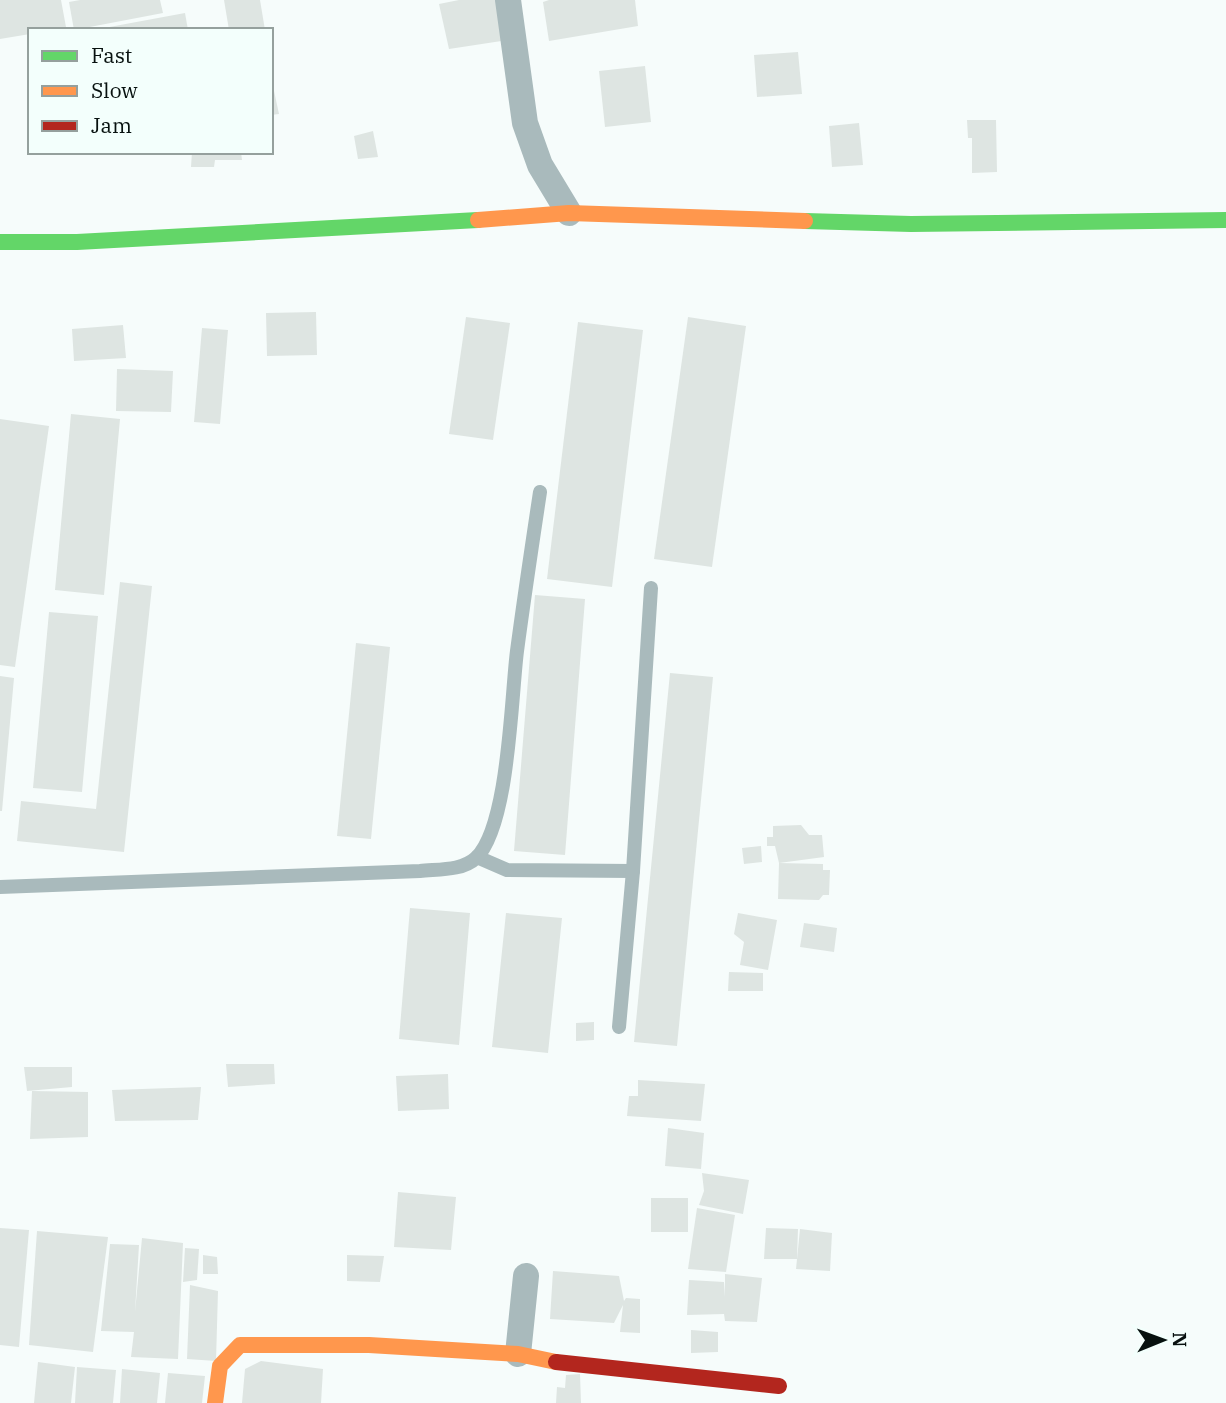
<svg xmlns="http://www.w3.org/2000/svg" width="1226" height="1403" font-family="'IBM Plex Serif',serif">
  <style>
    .building { fill: #dee5e2 }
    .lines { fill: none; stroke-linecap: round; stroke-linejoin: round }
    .lane { stroke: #a9babc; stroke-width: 14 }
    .street { stroke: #a9babc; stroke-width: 26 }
    .fast { stroke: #63d668; stroke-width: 16 }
    .slow { stroke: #ff974d; stroke-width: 16 }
    .jam { stroke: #b3261e; stroke-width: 16 }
  </style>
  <rect width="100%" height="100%" fill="#f6fcfb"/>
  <g class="building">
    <polygon points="0,0 61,0 66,27 30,30 30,34 0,39"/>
    <polygon points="80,0 160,0 163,13 74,30 69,2"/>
    <polygon points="224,0 260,0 265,30 229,30"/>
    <polygon points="459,0 501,0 508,40 449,49 439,4"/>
    <polygon points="549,0 635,0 638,26 549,41 543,2"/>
    <polygon points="185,13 188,30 105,30 104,28"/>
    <polygon points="798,52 802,94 757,97 754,55"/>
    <polygon points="645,66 651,122 605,127 599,71"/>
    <polygon points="271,77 279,114 271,115"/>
    <polygon points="967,120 996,120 997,172 972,173 972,138 968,138"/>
    <polygon points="859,123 863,165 832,167 829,126"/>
    <polygon points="373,131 378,157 358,159 354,136"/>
    <polygon points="192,152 241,152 242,160 215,160 214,167 191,167"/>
    <polygon points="316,312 317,355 267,356 266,313"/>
    <polygon points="466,317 510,323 493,440 449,434"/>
    <polygon points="688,317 746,326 712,567 654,559"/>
    <polygon points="578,322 643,330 612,587 547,579"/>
    <polygon points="123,325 126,358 74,361 72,329"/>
    <polygon points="202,328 228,330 220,424 194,422"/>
    <polygon points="117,369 173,371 171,412 116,411"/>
    <polygon points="71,414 120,419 104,595 55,590"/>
    <polygon points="0,419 49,426 15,667 0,665"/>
    <polygon points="120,582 152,586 124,852 17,841 21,801 96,809"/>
    <polygon points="535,595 585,599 565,855 514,851"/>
    <polygon points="49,612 98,616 82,792 33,788"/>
    <polygon points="356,643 390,647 371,839 337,836"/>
    <polygon points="670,673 713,677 677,1046 634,1042"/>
    <polygon points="0,676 14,678 2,811 0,811"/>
    <polygon points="801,825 809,835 822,835 824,857 779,863 775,846 767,846 767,837 773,837 773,826"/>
    <polygon points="761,846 762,862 744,864 742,848"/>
    <polygon points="779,863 823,864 823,870 830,870 829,895 823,895 819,900 778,899"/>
    <polygon points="410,908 470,913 459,1045 399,1039"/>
    <polygon points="506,913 562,918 548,1053 492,1047"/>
    <polygon points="738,913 777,920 768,970 740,965 744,942 734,934"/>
    <polygon points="804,923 837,928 834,952 800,947"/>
    <polygon points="729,972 763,973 763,991 728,991"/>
    <polygon points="594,1022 594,1040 576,1041 576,1023"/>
    <polygon points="226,1064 274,1064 275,1084 228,1087"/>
    <polygon points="24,1067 72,1067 72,1087 27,1091"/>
    <polygon points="448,1074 449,1109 398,1111 396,1076"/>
    <polygon points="638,1080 705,1084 701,1121 627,1116 629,1096 638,1096"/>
    <polygon points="201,1087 198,1120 115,1121 112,1090"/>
    <polygon points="32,1091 88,1092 88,1137 30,1139"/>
    <polygon points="668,1128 704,1133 701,1169 665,1166"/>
    <polygon points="702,1173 749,1180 743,1214 699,1205 704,1191"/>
    <polygon points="398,1192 456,1197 451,1250 394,1247"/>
    <rect x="651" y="1198" width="37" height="34"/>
    <polygon points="697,1208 735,1215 726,1272 688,1269"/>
    <polygon points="0,1228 29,1230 19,1347 0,1345"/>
    <polygon points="766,1228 798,1229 797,1259 764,1259"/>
    <polygon points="800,1229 832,1233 830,1271 796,1269"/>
    <polygon points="37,1231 108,1237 93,1352 29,1345"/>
    <polygon points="142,1238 183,1243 178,1359 131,1357 134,1332 101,1331 110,1244 139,1245 135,1312"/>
    <polygon points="185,1248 199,1249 197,1280 183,1282"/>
    <polygon points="203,1255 217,1257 218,1274 203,1274"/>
    <polygon points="347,1255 384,1256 380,1282 347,1281"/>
    <polygon points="553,1271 619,1276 624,1301 626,1298 640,1299 640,1333 620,1332 623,1305 614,1323 550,1319"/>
    <polygon points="725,1274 762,1278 757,1322 725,1321 724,1314 687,1315 689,1280 724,1282 725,1297"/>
    <polygon points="190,1285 218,1291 216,1361 187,1359"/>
    <polygon points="691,1330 718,1332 718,1352 691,1353"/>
    <polygon points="261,1361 323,1369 321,1403 242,1403 245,1369"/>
    <polygon points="38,1362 75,1367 71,1403 34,1403"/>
    <polygon points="77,1367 116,1370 113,1403 75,1403"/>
    <polygon points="122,1369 160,1373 157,1403 120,1403"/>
    <polygon points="168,1373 205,1376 202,1403 165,1403"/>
    <polygon points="580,1374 581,1403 556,1403 557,1387 565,1388 566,1375"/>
  </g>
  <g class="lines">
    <g class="lane">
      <polyline points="477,857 507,870 633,871"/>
      <path d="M 0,887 L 420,871 C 438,869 462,871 476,858 C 509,826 511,698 517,651 C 524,598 532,545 540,492"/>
      <polyline points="619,1027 633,871 651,588"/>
    </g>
    <g class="street">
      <polyline points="508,0 525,123 540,165 569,213"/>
      <polyline points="518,1354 526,1276"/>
    </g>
    <g class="fast">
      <polyline points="805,221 911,224 1226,220"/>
      <polyline points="0,242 77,242 478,220"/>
    </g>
    <g class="slow">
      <polyline points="478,220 569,213 805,221"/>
      <polyline points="215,1403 220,1366 240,1345 369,1345 518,1354 556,1362"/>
    </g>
    <polyline class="jam" points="556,1362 779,1386"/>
  </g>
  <rect x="28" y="28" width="245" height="126" fill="#f3fffc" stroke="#95a09d" stroke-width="2"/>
  <rect x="42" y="51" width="35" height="10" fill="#63d668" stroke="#95a09d" stroke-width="2"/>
  <text x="91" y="63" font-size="21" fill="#07110f">Fast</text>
  <rect x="42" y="86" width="35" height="10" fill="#ff974d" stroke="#95a09d" stroke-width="2"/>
  <text x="91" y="98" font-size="21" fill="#07110f">Slow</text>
  <rect x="42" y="121" width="35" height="10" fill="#b3261e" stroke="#95a09d" stroke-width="2"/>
  <text x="91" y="133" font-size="21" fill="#07110f">Jam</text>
  <g transform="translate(1163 1340) rotate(89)" stroke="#f3fffc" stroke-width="5" paint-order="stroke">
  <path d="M0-5L12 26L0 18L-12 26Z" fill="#07110f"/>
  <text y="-10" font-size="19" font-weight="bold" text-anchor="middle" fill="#07110f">N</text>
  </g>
</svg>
